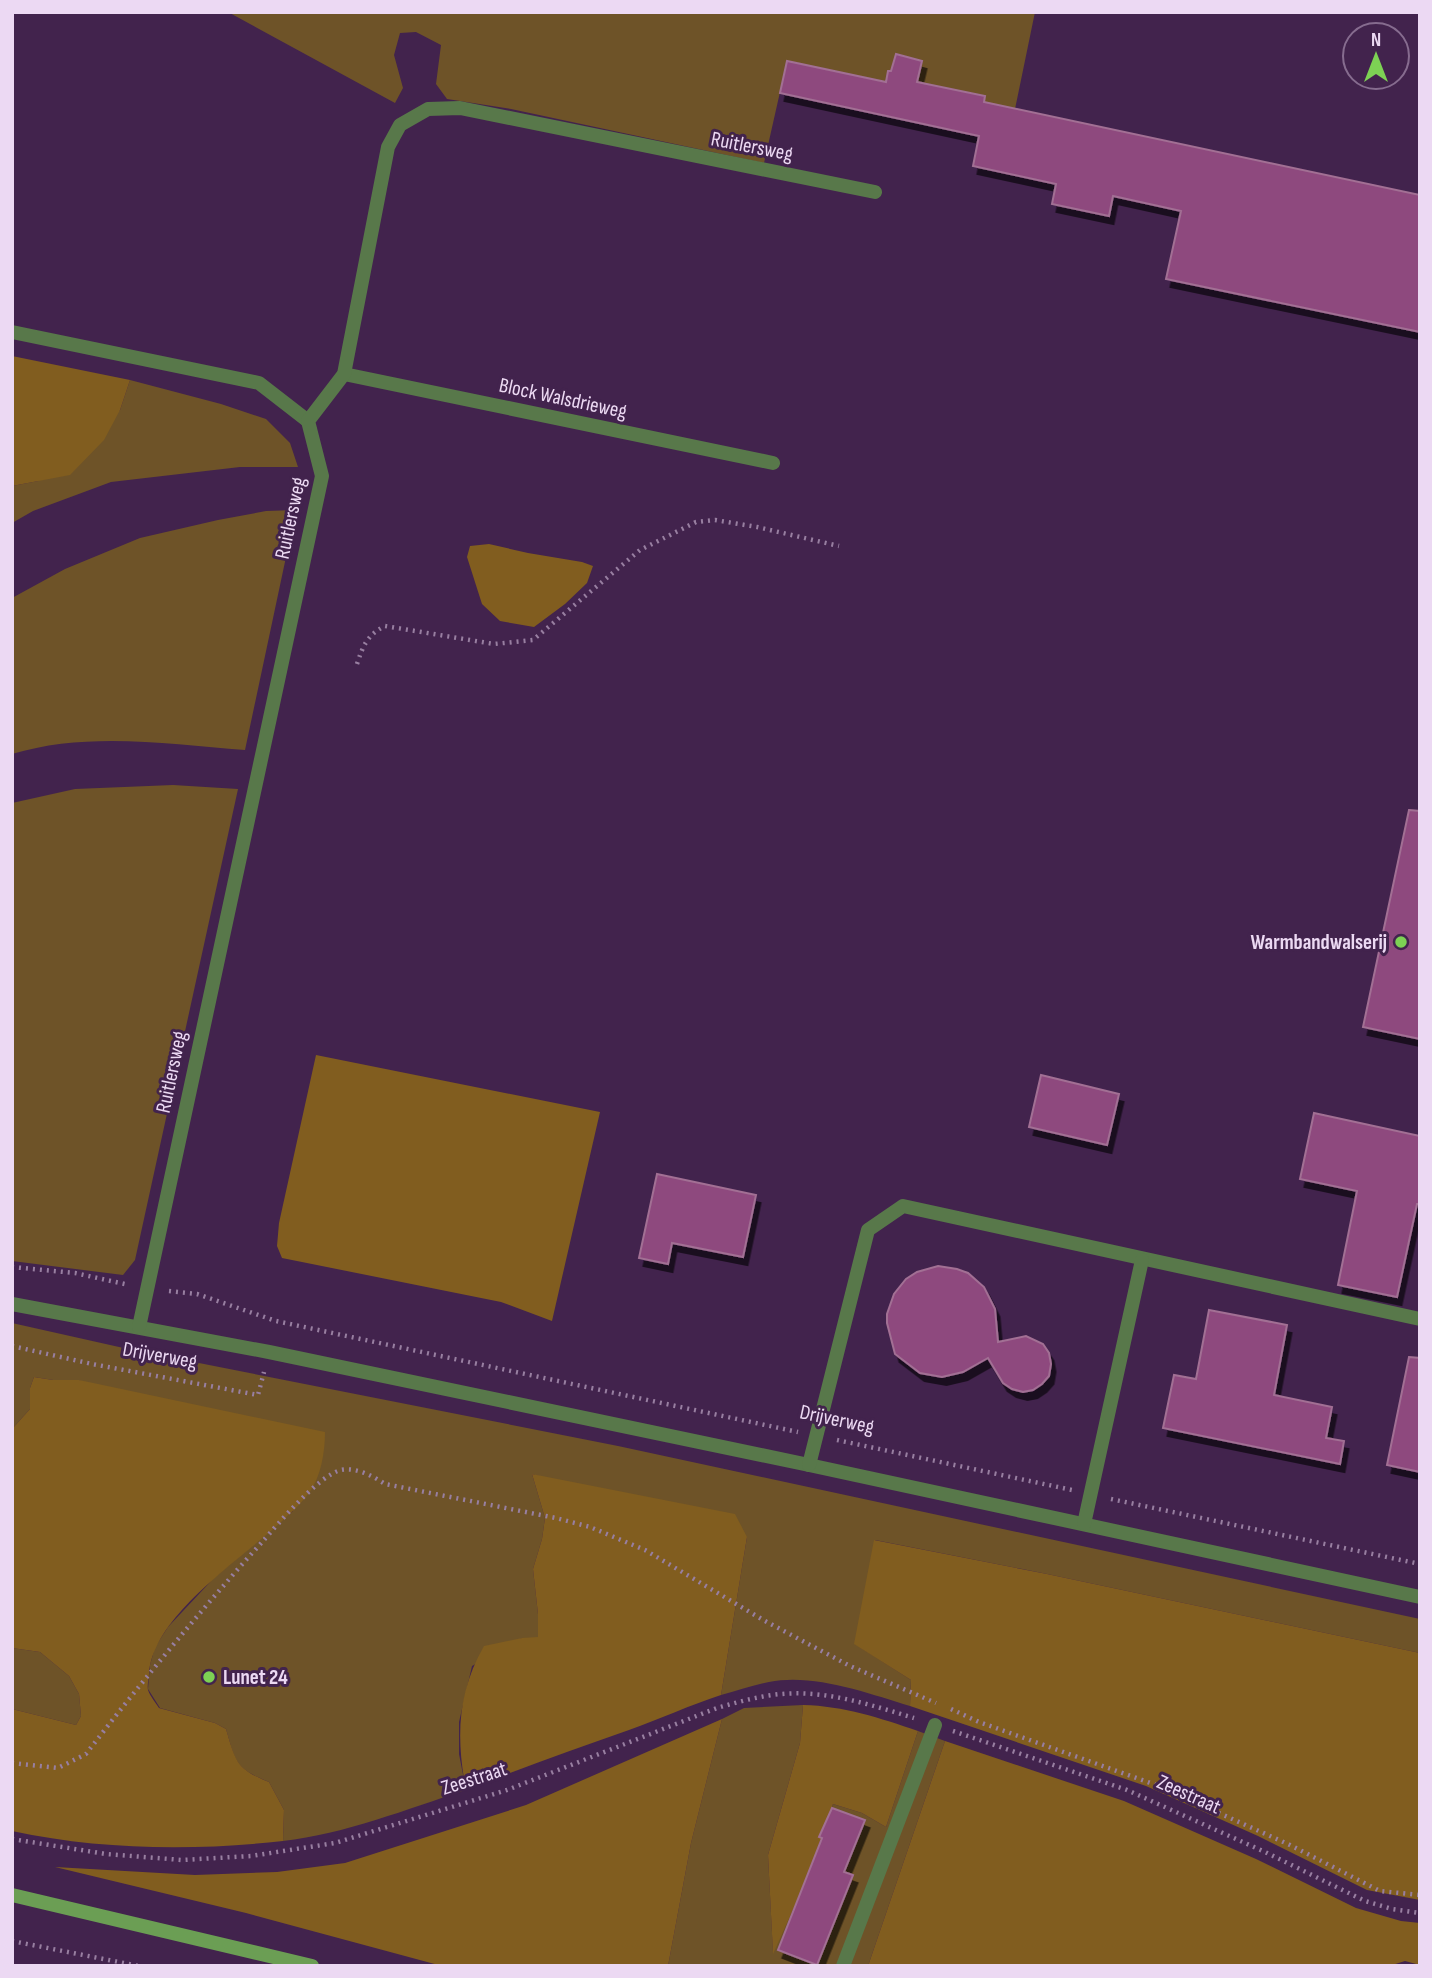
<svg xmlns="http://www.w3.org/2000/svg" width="1432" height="1978" font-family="'Sofia Sans Condensed',sans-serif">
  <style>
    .green { fill: #6e5328 }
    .forest { fill: #815d1f }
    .building { fill: #8e4a7e; stroke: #a26f94; stroke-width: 2; filter: url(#shadow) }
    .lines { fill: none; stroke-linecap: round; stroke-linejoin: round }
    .path { stroke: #987fa1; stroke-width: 4.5; stroke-dasharray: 2 5; stroke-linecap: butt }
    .lane { stroke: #58784a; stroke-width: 14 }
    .street { stroke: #58784a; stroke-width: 14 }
    .secondary { stroke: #6b9e54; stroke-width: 14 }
    .poi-dot { fill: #7dd154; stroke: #42234d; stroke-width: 2.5 }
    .labels { text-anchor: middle; stroke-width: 6; stroke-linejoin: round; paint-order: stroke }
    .street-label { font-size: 21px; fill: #ecd9f3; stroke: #42234d }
    .poi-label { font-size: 21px; font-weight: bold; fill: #ecd9f3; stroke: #42234d; text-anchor: end }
  </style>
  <defs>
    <filter id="shadow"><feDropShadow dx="4.5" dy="8" stdDeviation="0" flood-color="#0009"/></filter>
  </defs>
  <rect width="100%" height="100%" fill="#42234d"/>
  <g class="green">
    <polygon points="228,12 1035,12 1015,109 787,61 764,163 511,109 447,99 436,84 441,45 416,32 400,33 394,55 403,88 395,103"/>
    <polygon points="130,380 221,404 266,419 290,443 298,467 240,467 111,482 33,511 12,523 12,486 38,481 120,410"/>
    <path d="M 296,510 L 245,750 C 169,744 87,731 12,754 L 12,598 L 65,569 L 140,538 L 218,520 L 266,511 Z"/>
    <polygon points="173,785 238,789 135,1260 123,1275 12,1261 12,803 75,789"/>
    <path d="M 12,1323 L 128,1349 L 618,1446 L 1420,1619 L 1420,1653 L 1047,1574 L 875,1540 L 855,1644 L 911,1680 L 910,1706 C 867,1693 813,1673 769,1682 C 753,1685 737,1691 721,1695 L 747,1537 L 532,1474 L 545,1518 L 542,1539 L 533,1569 L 538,1614 L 538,1638 L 522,1638 L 472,1666 L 459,1722 L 459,1754 L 466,1790 C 407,1809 345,1834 283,1841 L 284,1810 L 269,1782 C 235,1768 236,1763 226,1729 L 215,1723 L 160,1708 L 148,1689 L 150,1665 L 155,1647 L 168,1627 L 214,1578 L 293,1511 L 79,1380 L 53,1380 L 34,1377 L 30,1388 L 30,1409 L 12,1429 Z"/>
    <polygon points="12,1648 40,1652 69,1676 79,1694 81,1716 76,1725 12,1709"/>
    <polygon points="803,1705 800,1743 768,1855 773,1952 807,1879 833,1804 862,1813 886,1827 918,1731 945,1741 868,1966 668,1966 691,1843 722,1719 744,1708"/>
  </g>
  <g class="forest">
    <polygon points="12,356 130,380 120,410 104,440 70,475 12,486"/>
    <polygon points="489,544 528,553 582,562 593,566 587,583 565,604 534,627 500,621 482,604 467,557 470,546"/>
    <polygon points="316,1055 600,1112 552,1321 501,1302 282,1258 277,1246 279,1223"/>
    <path d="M 34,1377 L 53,1380 L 79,1380 L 325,1432 C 325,1452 321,1477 309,1493 C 269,1545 154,1605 149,1674 C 149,1678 147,1685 148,1690 C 150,1696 156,1703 159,1708 L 215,1723 L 226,1729 C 236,1762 236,1769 269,1782 L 284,1810 L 283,1841 C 194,1851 100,1850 12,1831 L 12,1709 L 76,1725 L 81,1716 L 79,1694 L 69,1676 L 40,1652 L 12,1648 L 12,1429 L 30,1409 L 30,1388 Z"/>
    <path d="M 532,1474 L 735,1514 L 747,1537 L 721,1695 C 690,1705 660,1719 629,1730 C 574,1749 520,1769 466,1790 C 456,1738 457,1693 484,1646 L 522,1638 L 538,1637 L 538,1614 L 533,1569 L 542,1539 L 545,1518 Z"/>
    <polygon points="874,1540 1047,1574 1420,1653 1420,1900 1367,1890 1258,1836 1146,1786 910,1706 911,1680 854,1644"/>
    <path d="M 803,1705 C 844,1706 880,1718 918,1731 L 886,1827 L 862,1813 L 833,1804 L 807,1879 L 773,1954 L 768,1855 L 800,1743 Z"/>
    <polygon points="722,1719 691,1843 668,1966 442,1966 246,1913 55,1867 195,1875 277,1872 345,1863 526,1805"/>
    <polygon points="945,1741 1124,1801 1256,1859 1356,1908 1401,1921 1420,1923 1420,1965 1405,1961 1389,1966 868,1966"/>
  </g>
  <g class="building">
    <polygon points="896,54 922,61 917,82 985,96 984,102 1420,195 1420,332 1166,279 1181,211 1113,196 1109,216 1052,204 1056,184 973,166 979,136 780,93 787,61 886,82 888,71 891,71"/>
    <polygon points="1409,810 1420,811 1420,1039 1363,1027"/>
    <polygon points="1041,1075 1119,1094 1107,1145 1029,1127"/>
    <polygon points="1314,1113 1420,1136 1420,1204 1417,1204 1397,1297 1338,1285 1357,1191 1300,1179"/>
    <polygon points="657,1174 756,1195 743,1257 672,1243 668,1264 639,1258"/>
    <polygon points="938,1266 957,1269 968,1273 984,1287 995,1309 998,1342 1026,1336 1043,1344 1049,1353 1051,1364 1049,1376 1042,1384 1033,1390 1023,1392 1012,1389 1003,1383 988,1358 963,1372 942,1377 920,1373 895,1354 887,1323 887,1314 894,1294 906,1279 917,1272"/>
    <polygon points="1209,1310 1287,1325 1274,1395 1332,1407 1326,1438 1344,1441 1340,1464 1163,1428 1174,1375 1196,1379"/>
    <polygon points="1409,1357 1420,1358 1420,1472 1387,1465"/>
    <polygon points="832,1808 865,1820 844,1872 853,1875 817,1965 778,1950 822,1838 819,1837"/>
  </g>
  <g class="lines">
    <g class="path">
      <path d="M 357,664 C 363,646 367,635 385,626 L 494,644 L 533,640 L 640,550 L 696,522 L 715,520 L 757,527 L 839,546"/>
      <polyline points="12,1267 75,1273 129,1285"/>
      <polyline points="169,1291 197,1294 276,1321 798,1432"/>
      <polyline points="12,1346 92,1364 258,1395 264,1372"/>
      <polyline points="837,1440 1072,1490"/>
      <polyline points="1111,1499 1420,1564"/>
      <polyline points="951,1709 979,1722 1159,1786 1290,1845 1380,1891 1420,1895"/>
      <polyline points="953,1731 1127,1790 1265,1852 1365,1901 1392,1909 1420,1913"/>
      <path d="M 12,1763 L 58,1768 L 86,1754 C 142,1681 201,1610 263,1541 C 278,1524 319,1475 341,1470 C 356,1467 373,1476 385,1484 L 556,1518 L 590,1527 L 645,1550 L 765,1621 L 850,1666 L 936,1703"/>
      <path d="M 12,1839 L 106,1854 L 182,1860 L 251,1856 L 335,1843 L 507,1790 L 717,1708 C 738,1702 759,1696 781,1694 C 827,1690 871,1705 914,1718"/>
      <polyline points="12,1941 139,1966"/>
    </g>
    <g class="lane">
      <polyline points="12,332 259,383 308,421"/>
      <polyline points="344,374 773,463"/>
      <polyline points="12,1304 269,1352 809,1465 1420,1597"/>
      <polyline points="139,1327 322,476 308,421 344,374 388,147 400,125 428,109 460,108 875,192"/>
      <polyline points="809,1465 868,1230 903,1206 1420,1319"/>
      <polyline points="1084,1524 1142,1260"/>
    </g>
    <polyline class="street" points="843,1966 935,1725"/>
    <polyline class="secondary" points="12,1895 312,1966"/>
  </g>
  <g class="poi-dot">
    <circle cx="1401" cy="942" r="7"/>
    <circle cx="209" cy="1677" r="7"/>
  </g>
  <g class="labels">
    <g class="street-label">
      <text transform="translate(752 146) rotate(11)" y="7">Ruitlersweg</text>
      <text transform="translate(563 398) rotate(12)" y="7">Block Walsdrieweg</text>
      <text transform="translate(290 518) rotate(-78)" y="7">Ruitlersweg</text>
      <text transform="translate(171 1072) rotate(-78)" y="7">Ruitlersweg</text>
      <text transform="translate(160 1355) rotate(10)" y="7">Drijverweg</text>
      <text transform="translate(837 1419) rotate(12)" y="7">Drijverweg</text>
      <text transform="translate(474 1778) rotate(-18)" y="7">Zeestraat</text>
      <text transform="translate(1189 1794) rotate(24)" y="7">Zeestraat</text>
    </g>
    <g class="poi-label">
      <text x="1387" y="949">Warmbandwalserij</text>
      <text x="223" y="1684" text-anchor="start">Lunet 24</text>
    </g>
  </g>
  <rect width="1432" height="1978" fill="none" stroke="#ecd9f3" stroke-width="28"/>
  <g transform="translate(1376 56)"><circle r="33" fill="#42234d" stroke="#866c8f" stroke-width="2"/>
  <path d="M0-5L12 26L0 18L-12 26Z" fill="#7dd154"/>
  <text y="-10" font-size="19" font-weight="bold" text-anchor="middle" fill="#ecd9f3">N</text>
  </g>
</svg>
